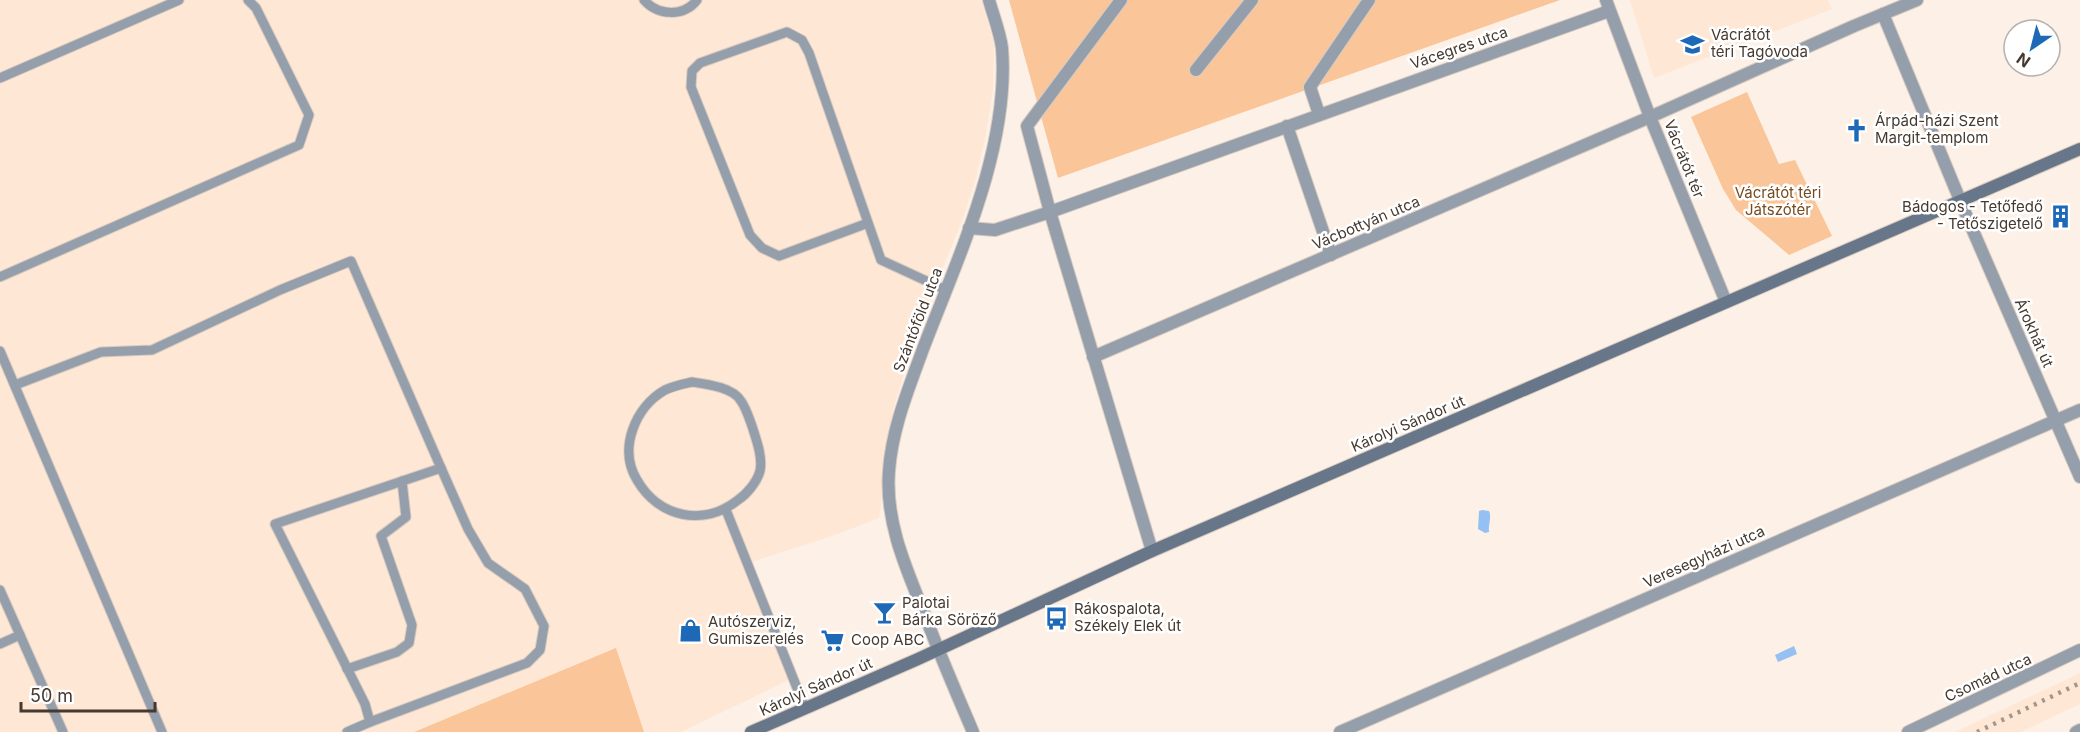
<svg xmlns="http://www.w3.org/2000/svg" width="2080" height="732" font-family="Inter,sans-serif">
  <style>
    .built { fill: #fee7d4 }
    .green { fill: #fac598 }
    .water { fill: #95c0f4 }
    .lines { fill: none; stroke-linecap: round; stroke-linejoin: round }
    .lane-casing { stroke: #d8cbc1; stroke-width: 11 }
    .street-casing { stroke: #d8cbc1; stroke-width: 14 }
    .secondary-casing { stroke: #d8cbc1; stroke-width: 14 }
    .lane { stroke: #949fab; stroke-width: 9 }
    .street { stroke: #949fab; stroke-width: 12 }
    .secondary { stroke: #677689; stroke-width: 12 }
    .rail { stroke: #a3968c; stroke-width: 4.5; stroke-dasharray: 3 6; stroke-linecap: butt }
    .labels { text-anchor: middle; stroke-width: 5; stroke-linejoin: round; paint-order: stroke }
    .poi-label { font-size: 15px; fill: #46392f; stroke: #fff; text-anchor: start }
    .street-label { font-size: 15px; fill: #46392f; stroke: #fff }
    .park-label { font-size: 15px; fill: #774b1f; stroke: #fff }
  </style>
  <rect width="100%" height="100%" fill="#fdf0e6"/>
  <g class="built">
    <polygon points="0,0 981,0 994,44 993,89 986,134 976,178 962,221 916,333 893,410 879,518 832,536 751,562 797,676 681,732 644,732 616,649 413,732 0,732"/>
    <polygon points="1630,0 1828,0 1832,9 1654,78"/>
    <polygon points="2080,673 2080,704 2021,732 1955,732"/>
  </g>
  <g class="green">
    <polygon points="1009,0 1560,0 1058,178"/>
    <polygon points="1747,92 1779,164 1795,160 1832,236 1789,255 1736,210 1723,189 1691,117"/>
    <polygon points="616,648 644,732 413,732 414,732"/>
  </g>
  <g class="water">
    <path d="M 1482,510 L 1489,511 C 1492,517 1488,525 1489,532 L 1485,533 L 1478,529 L 1479,511 Z"/>
    <polygon points="1794,646 1797,654 1778,662 1775,655"/>
  </g>
  <g class="lines">
    <defs>
      <g id="lane">
        <path d="M 644,0 C 658,16 684,17 697,0"/>
        <polyline points="0,78 179,0"/>
        <polyline points="868,223 779,256 762,248 750,235 691,87 692,71 700,63 787,32 802,40 809,53 881,260 946,290"/>
        <polyline points="0,277 299,145 309,115 256,8 248,0"/>
        <polyline points="0,351 162,732"/>
        <path d="M 692,382 C 706,384 733,387 741,401 C 746,408 749,418 752,426 C 756,439 763,457 760,471 C 757,482 747,494 738,500 C 704,527 659,518 637,480 C 618,449 635,407 665,390 C 673,386 683,384 692,382 Z"/>
        <polyline points="15,385 101,352 152,350 280,290 351,261 441,468 275,524 365,704 370,722 347,732"/>
        <polyline points="726,510 805,708"/>
        <polyline points="0,590 63,732"/>
        <polyline points="0,644 20,635"/>
        <polyline points="347,669 397,652 409,643 412,625 381,536 406,517 402,481"/>
        <polyline points="370,722 527,663 540,650 544,626 525,589 488,563 468,529 441,468"/>
      </g>
      <g id="street">
        <polyline points="1121,0 1027,126 1050,212 1152,551"/>
        <polyline points="1606,0 1650,117 1726,302"/>
        <polyline points="1883,14 1967,217 2080,477"/>
        <polyline points="1196,70 1252,0"/>
        <polyline points="1319,114 1310,87 1369,0"/>
        <polyline points="1287,126 1331,255"/>
        <polyline points="969,228 995,230 1050,212 1609,11"/>
        <polyline points="1093,357 1650,117 1854,26 1917,0"/>
        <path d="M 973,732 C 956,692 938,651 923,610 C 905,566 885,520 889,471 C 892,428 909,388 923,349 C 958,257 1010,148 1002,48 C 1000,32 993,15 989,0"/>
        <polyline points="1340,732 2080,410"/>
        <polyline points="1908,732 2080,650"/>
        <polyline points="2076,732 2080,730"/>
      </g>
      <polyline id="secondary" points="751,732 918,659 1152,551 2080,149"/>
    </defs>
    <use href="#lane" class="lane-casing"/>
    <use href="#street" class="street-casing"/>
    <use href="#secondary" class="secondary-casing"/>
    <use href="#lane" class="lane"/>
    <use href="#street" class="street"/>
    <use href="#secondary" class="secondary"/>
    <polyline class="rail" points="1977,732 2080,683"/>
  </g>
  <defs>
    <symbol id="school-bare" viewBox="-9 -9 18 18"><path d="M0-5L7-2L0 1L-7-2ZM-4 1L0 2.5L4 1V4Q0 6-4 4Z" fill="#1d69b8" stroke="#fff" stroke-width="2.5" paint-order="stroke"/></symbol>
    <symbol id="church-bare" viewBox="-9 -9 18 18"><path d="M-1.2-6h2.4v3.5h3.3v2.4h-3.3V6h-2.4V-.1h-3.3v-2.4h3.3Z" fill="#1d69b8" stroke="#fff" stroke-width="2.5" paint-order="stroke"/></symbol>
    <symbol id="building-bare" viewBox="-9 -9 18 18"><path d="M-4-6H4V6H1V3H-1V6H-4ZM-2.5-4.3h1.7v1.8h-1.7ZM.8-4.3h1.7v1.8H.8ZM-2.5-1h1.7V.8h-1.7ZM.8-1h1.7V.8H.8Z" fill="#1d69b8" stroke="#fff" stroke-width="2.5" paint-order="stroke"/></symbol>
    <symbol id="bar-bare" viewBox="-9 -9 18 18"><path d="M-6-5H6L.8 .8V4.5H3.5V6h-7V4.5H-.8V.8Z" fill="#1d69b8" stroke="#fff" stroke-width="2.5" paint-order="stroke"/></symbol>
    <symbol id="bus-bare" viewBox="-9 -9 18 18"><path d="M-5-6H5V4H4V6H2V4H-2V6H-4V4H-5ZM-3.5-4V0h7V-4ZM-3.5 1.2v1.5H-2V1.2ZM2 1.2v1.5H3.5V1.2Z" fill="#1d69b8" stroke="#fff" stroke-width="2.5" paint-order="stroke"/></symbol>
    <symbol id="shop-bare" viewBox="-9 -9 18 18"><path d="M-5-2.5h2.3a2.7 3.5 0 0 1 5.4 0H5L5.5 6h-11ZM-1.5-2.5h3a1.5 2.3 0 0 0-3 0Z" fill="#1d69b8" stroke="#fff" stroke-width="2.5" paint-order="stroke"/></symbol>
    <symbol id="supermarket-bare" viewBox="-9 -9 18 18"><path d="M-6-5.5h2.5l.6 2H6L4.5 2H-2.5L-4.4-4H-6ZM-1.5 3.2a1.3 1.3 0 1 0 .1 0ZM3 3.2a1.3 1.3 0 1 0 .1 0Z" fill="#1d69b8" stroke="#fff" stroke-width="2.5" paint-order="stroke"/></symbol>
  </defs>
  <g fill-rule="evenodd">
    <use href="#school-bare" x="1676" y="28" width="33" height="33"/>
    <use href="#church-bare" x="1840" y="114" width="33" height="33"/>
    <use href="#building-bare" x="2044" y="200" width="33" height="33"/>
    <use href="#bar-bare" x="868" y="596" width="33" height="33"/>
    <use href="#bus-bare" x="1040" y="602" width="33" height="33"/>
    <use href="#shop-bare" x="674" y="614" width="33" height="33"/>
    <use href="#supermarket-bare" x="816" y="624" width="33" height="33"/>
  </g>
  <g class="labels">
    <g class="poi-label">
      <text x="1711" y="40">Vácrátót<tspan x="1711" dy="17">téri Tagóvoda</tspan></text>
      <text x="1875" y="126">Árpád-házi Szent<tspan x="1875" dy="17">Margit-templom</tspan></text>
      <text x="2043" y="212" text-anchor="end">Bádogos - Tetőfedő<tspan x="2043" dy="17">- Tetőszigetelő</tspan></text>
      <text x="902" y="608">Palotai<tspan x="902" dy="17">Bárka Söröző</tspan></text>
      <text x="1074" y="614">Rákospalota,<tspan x="1074" dy="17">Székely Elek út</tspan></text>
      <text x="708" y="627">Autószerviz,<tspan x="708" dy="17">Gumiszerelés</tspan></text>
      <text x="851" y="645">Coop ABC</text>
    </g>
    <g class="street-label">
      <text transform="translate(1459 48) rotate(-19)" y="5">Vácegres utca</text>
      <text transform="translate(1684 159) rotate(68)" y="5">Vácrátót tér</text>
      <text transform="translate(1366 223) rotate(-23)" y="5">Vácbottyán utca</text>
      <text transform="translate(918 320) rotate(-69)" y="5">Szántóföld utca</text>
      <text transform="translate(2034 333) rotate(66)" y="5">Árokhát út</text>
      <text transform="translate(1408 424) rotate(-23)" y="5">Károlyi Sándor út</text>
      <text transform="translate(1704 557) rotate(-24)" y="5">Veresegyházi utca</text>
      <text transform="translate(1988 678) rotate(-25)" y="5">Csomád utca</text>
      <text transform="translate(816 687) rotate(-24)" y="5">Károlyi Sándor út</text>
    </g>
    <g class="park-label">
      <text x="1778" y="198">Vácrátót téri<tspan x="1778" dy="17">Játszótér</tspan></text>
    </g>
  </g>
  <g transform="translate(2032 48) rotate(215)"><circle r="28" fill="#ffffff" stroke="#b5b0ac" stroke-width="1.5"/>
  <path d="M0-4.5L10 22L0 15L-10 22Z" fill="#1d69b8"/>
  <text y="-9" font-size="16" font-weight="bold" text-anchor="middle" fill="#46392f">N</text>
  </g>
  <path d="M21 702v9h134v-9" fill="none" stroke="#46392f" stroke-width="3"/>
  <text x="30" y="702" font-size="18" fill="#46392f" stroke="#ffffff" stroke-width="4.5" paint-order="stroke">50 m</text>
</svg>
